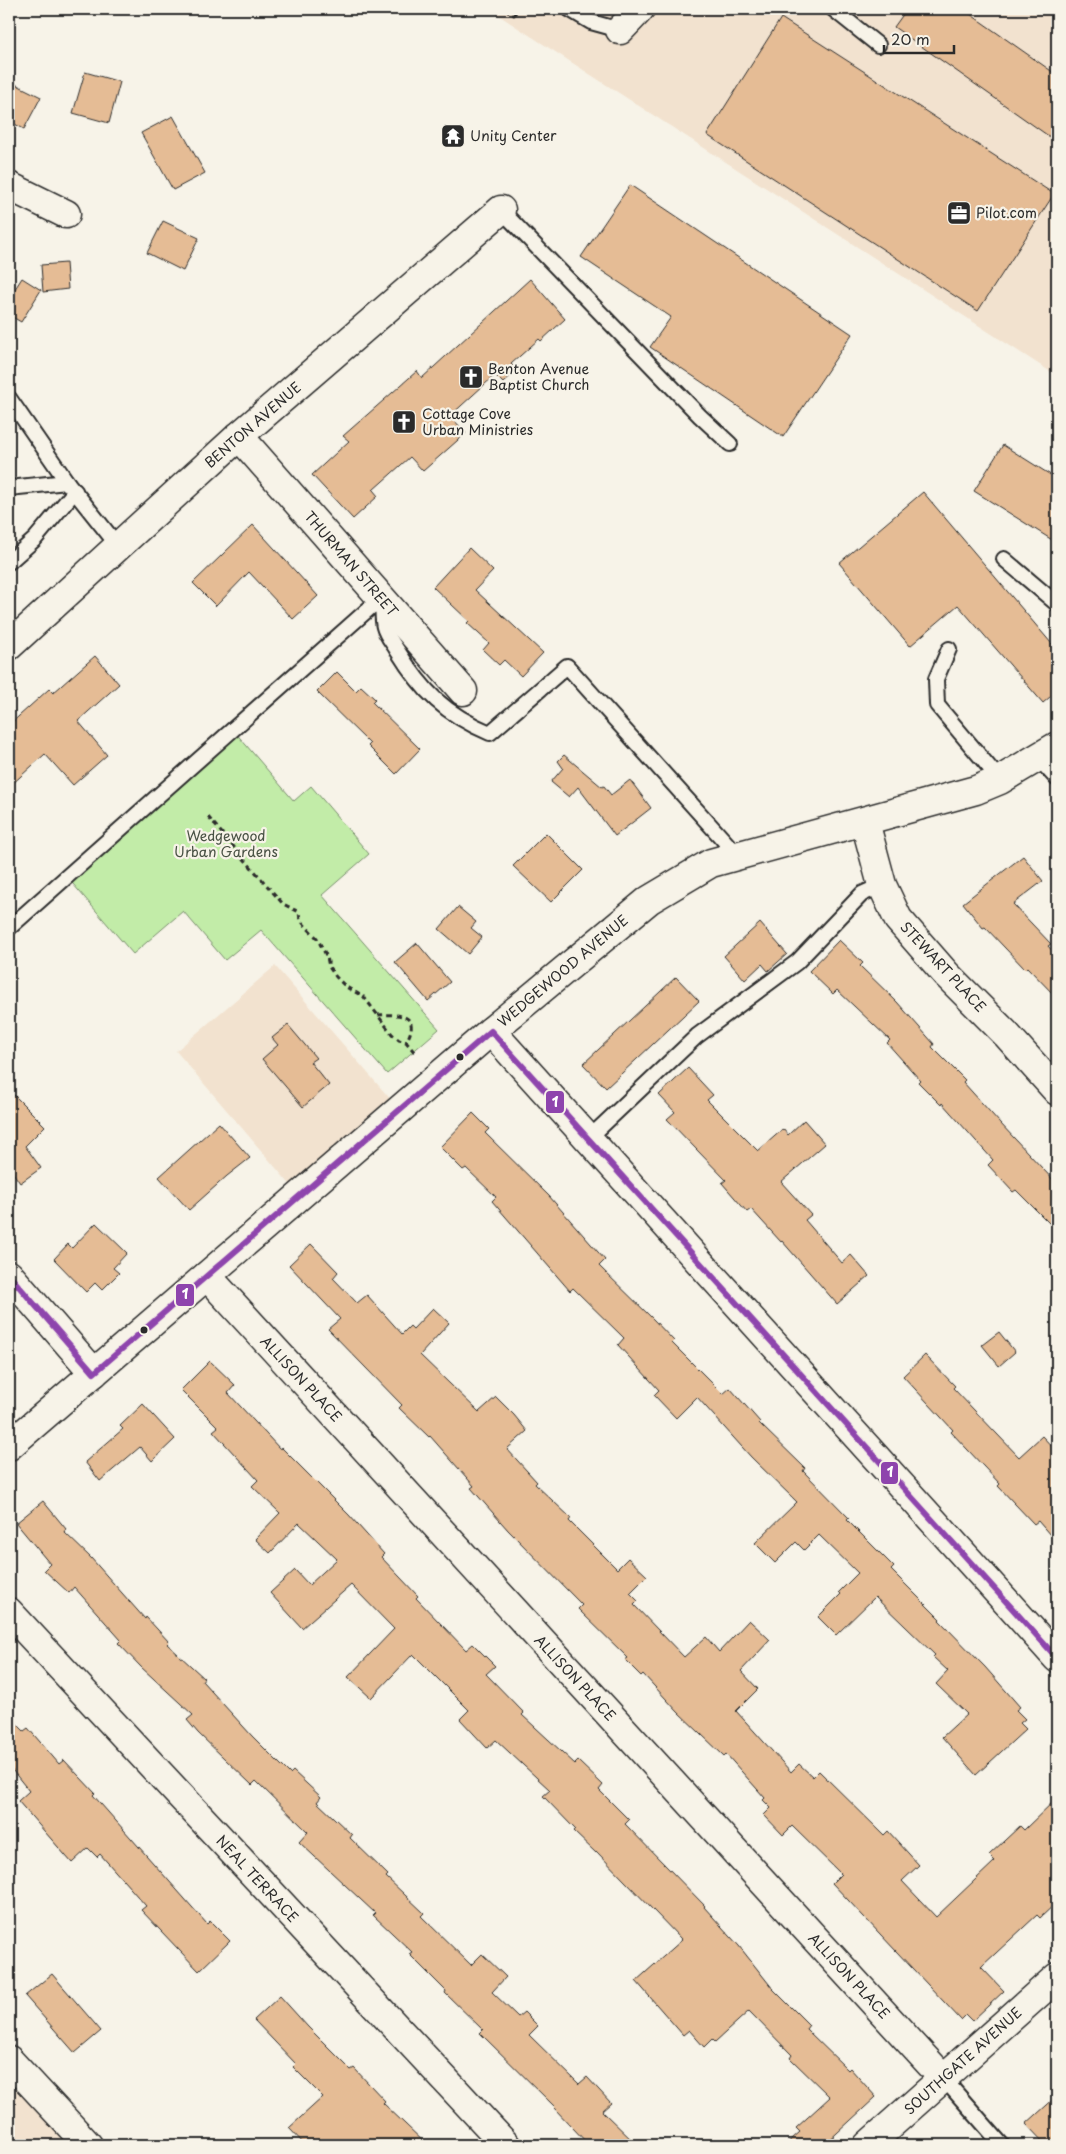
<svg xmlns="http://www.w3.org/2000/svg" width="1066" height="2154" font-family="'Playpen Sans',sans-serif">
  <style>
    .built { fill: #f2e2cf }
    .green { fill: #c2eca8; stroke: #768c6a }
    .building { fill: #e5bc95; stroke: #2b2b2b }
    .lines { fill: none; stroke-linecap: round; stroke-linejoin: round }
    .service-casing { stroke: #2b2b2b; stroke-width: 18 }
    .minor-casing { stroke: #2b2b2b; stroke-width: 31 }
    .tertiary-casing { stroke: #2b2b2b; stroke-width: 31 }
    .secondary-casing { stroke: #2b2b2b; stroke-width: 31 }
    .path { stroke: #2b2b2b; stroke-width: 3; stroke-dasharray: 5 4; stroke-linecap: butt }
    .service { stroke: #f7f3e8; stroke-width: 14 }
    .minor { stroke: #f7f3e8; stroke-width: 28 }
    .tertiary { stroke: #f7f3e8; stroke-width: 28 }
    .secondary { stroke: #f7f3e8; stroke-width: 28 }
    .bus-1-casing { stroke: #f7f3e8; stroke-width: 10 }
    .bus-1 { stroke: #8e44ad; stroke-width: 6 }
    .bus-dot { fill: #2b2b2b; stroke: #f7f3e8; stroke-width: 2 }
    .labels { text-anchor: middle; stroke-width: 4.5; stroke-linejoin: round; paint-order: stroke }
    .poi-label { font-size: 14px; fill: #2b2b2b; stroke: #f7f3e8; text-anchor: start }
    .street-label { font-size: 14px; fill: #2b2b2b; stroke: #f7f3e8 }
    .park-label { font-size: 14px; fill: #495244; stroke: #f7f3e8 }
    .line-badge { stroke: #f7f3e8; stroke-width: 2 }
    .badge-label { font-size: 14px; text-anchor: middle; font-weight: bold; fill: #fff }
  </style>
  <rect width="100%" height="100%" fill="#f7f3e8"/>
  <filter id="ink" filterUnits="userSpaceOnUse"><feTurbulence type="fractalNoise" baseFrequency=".02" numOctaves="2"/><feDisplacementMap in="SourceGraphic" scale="10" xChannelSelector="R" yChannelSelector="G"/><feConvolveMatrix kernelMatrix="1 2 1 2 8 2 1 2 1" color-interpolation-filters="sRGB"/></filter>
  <g filter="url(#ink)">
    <g class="built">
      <polygon points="489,9 1057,9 1057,376"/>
      <polygon points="275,966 399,1109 300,1196 176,1051"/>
      <polygon points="9,2060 88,2145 9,2145"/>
    </g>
    <polygon class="green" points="234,731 294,801 311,786 369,854 322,895 439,1029 387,1074 261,930 225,960 183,911 133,954 67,877"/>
    <g class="building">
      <polygon points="907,9 963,9 1057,75 1057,142 894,27"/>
      <polygon points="781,18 1054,194 978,311 707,135"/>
      <polygon points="85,72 120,82 109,123 73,113"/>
      <polygon points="9,81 41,97 24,129 9,121"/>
      <polygon points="173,116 205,173 173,190 141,133"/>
      <polygon points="630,185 852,334 783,437 650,347 671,317 581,257"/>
      <polygon points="163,221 199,238 183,271 147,253"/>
      <polygon points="66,263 68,289 43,292 41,265"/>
      <polygon points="22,278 41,290 21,322 9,315 9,298"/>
      <polygon points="530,279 565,319 541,341 539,339 511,364 517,370 503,383 495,375 450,416 466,433 423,471 410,457 373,490 378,496 353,519 312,475 349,441 343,436 417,371 422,378"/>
      <polygon points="1003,445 1057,479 1057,543 974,491"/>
      <polygon points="923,492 1057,650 1057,691 1043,703 958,605 910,646 839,563"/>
      <polygon points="253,525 318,596 293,619 249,572 216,606 193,583"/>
      <polygon points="469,548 493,571 475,590 543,653 521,676 504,660 499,665 483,650 489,643 467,623 469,621 433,587"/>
      <polygon points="95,656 119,684 78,721 107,755 73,785 45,754 9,787 9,725 49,689 53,693"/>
      <polygon points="337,672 356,691 361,686 375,699 372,702 420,749 396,774 368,746 370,744 317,692"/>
      <polygon points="564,755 602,787 604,786 611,795 630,780 651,808 615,836 578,787 569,797 551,782 563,768 558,761"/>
      <polygon points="546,833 583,870 551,902 513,866"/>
      <polygon points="1023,856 1043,881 1013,904 1051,944 1048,946 1057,956 1057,998 1027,967 1025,969 985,927 983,928 963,903"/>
      <polygon points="458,907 476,922 471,928 482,937 468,954 439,929"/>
      <polygon points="760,923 787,954 768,971 762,964 745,980 724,956"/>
      <polygon points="839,940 863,963 860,966 897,1002 934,1044 932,1047 965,1080 963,1082 1000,1123 1057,1184 1057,1231 1016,1190 1013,1192 988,1165 993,1160 942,1103 941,1105 918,1082 920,1080 887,1043 890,1040 837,990 833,994 809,971"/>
      <polygon points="417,943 450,982 428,1001 395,962"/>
      <polygon points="676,977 699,1001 606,1088 583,1064"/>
      <polygon points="288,1025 316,1058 310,1062 329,1085 303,1107 262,1059 278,1045 272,1038"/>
      <polygon points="688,1068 713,1095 707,1100 758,1151 783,1129 788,1135 804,1120 825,1144 781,1182 811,1215 805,1220 842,1263 851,1255 869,1276 837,1304 782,1241 781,1242 751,1209 747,1212 722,1183 726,1180 667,1119 675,1112 659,1095"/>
      <polygon points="9,1090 45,1126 25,1146 41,1168 20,1183 9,1167"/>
      <polygon points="473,1113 489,1129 485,1133 549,1196 605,1260 599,1266 653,1319 674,1341 672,1343 723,1394 730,1388 760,1422 759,1423 805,1468 803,1471 849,1518 847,1520 894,1567 891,1570 940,1619 939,1620 985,1667 1020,1707 1016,1710 1025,1719 1020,1723 1026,1729 976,1775 942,1737 967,1714 936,1684 948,1671 933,1657 935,1655 875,1597 836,1635 818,1617 841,1594 839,1592 858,1573 819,1535 804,1550 796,1542 775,1563 755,1543 797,1502 751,1457 697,1397 676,1418 654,1395 659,1390 618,1345 624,1338 573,1288 570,1291 492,1201 496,1197 466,1168 463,1170 440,1147"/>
      <polygon points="219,1123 250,1158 227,1176 189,1210 159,1177"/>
      <polygon points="96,1223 127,1253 113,1268 119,1273 102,1290 95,1283 86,1292 54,1259 68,1244 72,1248"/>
      <polygon points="311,1244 338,1272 333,1278 357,1303 367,1295 402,1334 410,1326 413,1329 433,1308 449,1323 420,1355 479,1412 496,1397 514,1415 527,1431 507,1449 537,1482 535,1484 571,1518 569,1521 617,1569 628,1558 647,1576 630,1593 638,1601 634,1605 684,1657 706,1637 719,1652 749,1620 770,1640 741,1671 758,1689 736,1711 791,1772 799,1764 813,1777 819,1771 884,1835 888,1831 919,1865 902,1881 936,1917 995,1861 989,1855 1020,1826 1024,1830 1057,1798 1057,1902 1040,1918 1037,1915 982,1966 981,1967 1004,1991 972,2021 966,2015 961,2020 832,1883 841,1874 792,1826 783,1835 764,1815 771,1808 763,1800 765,1798 726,1754 724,1756 678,1712 643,1674 641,1676 625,1660 628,1658 578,1609 582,1605 508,1530 471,1488 474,1486 430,1436 429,1437 399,1408 402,1405 328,1329 340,1319 289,1265"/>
      <polygon points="999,1332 1015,1352 999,1366 982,1345"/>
      <polygon points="925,1355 955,1386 953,1388 1019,1457 1042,1436 1057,1452 1057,1543 1038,1521 1034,1524 1015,1504 998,1486 1000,1484 951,1432 953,1430 903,1376"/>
      <polygon points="210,1361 235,1385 228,1393 280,1449 281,1447 349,1515 384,1554 381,1557 418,1596 416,1598 466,1650 473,1644 495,1666 486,1674 524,1713 522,1715 575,1764 578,1761 603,1785 599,1790 629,1820 625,1824 705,1906 704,1907 739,1946 773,1989 809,2025 806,2029 848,2070 850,2068 876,2097 824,2145 785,2145 800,2132 796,2128 830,2097 790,2058 792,2055 749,2011 715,2042 712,2039 704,2047 689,2030 683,2035 636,1981 682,1940 597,1852 596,1853 573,1831 575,1829 543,1796 550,1790 496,1740 487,1748 460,1719 469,1710 413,1654 371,1698 348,1677 394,1629 351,1585 302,1628 270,1593 295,1570 309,1585 337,1559 299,1523 270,1553 255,1539 280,1513 252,1486 258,1480 213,1431 218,1427 181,1390"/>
      <polygon points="143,1404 175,1439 152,1461 140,1447 100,1481 85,1462 123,1429 120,1426"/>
      <polygon points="43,1501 66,1529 64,1532 91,1558 145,1619 146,1617 169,1642 167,1644 204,1678 202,1681 252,1736 290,1774 293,1771 321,1797 317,1802 352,1835 350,1838 388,1875 386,1877 424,1913 421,1916 471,1965 482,1954 506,1977 492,1992 518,2017 524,2012 538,2026 529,2035 579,2084 587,2077 611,2103 602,2111 637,2145 589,2145 554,2108 555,2107 480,2033 483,2030 445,1993 446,1991 409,1954 412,1952 373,1915 375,1913 299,1842 308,1832 256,1781 252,1785 198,1733 187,1720 193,1715 141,1667 118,1643 121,1640 74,1587 69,1593 44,1570 50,1564 16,1523"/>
      <polygon points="9,1716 24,1731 28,1728 59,1764 64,1760 95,1793 93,1795 207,1924 210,1921 230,1941 199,1971 141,1910 146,1906 100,1854 97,1857 88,1848 72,1863 18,1801 29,1791 9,1766"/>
      <polygon points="52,1974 101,2031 75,2053 25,1996"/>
      <polygon points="280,1996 308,2027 351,2070 354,2068 385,2101 383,2103 427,2145 305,2145 289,2128 323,2097 293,2067 296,2064 254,2020"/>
      <polygon points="1057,2096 1057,2145 1046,2145 1026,2124"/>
    </g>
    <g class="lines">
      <defs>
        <g id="service">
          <polyline points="569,9 591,22 620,30"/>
          <polyline points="833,9 878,45"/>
          <polyline points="501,210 700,416 730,444"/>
          <polyline points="9,398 67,482 118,546"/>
          <polyline points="9,488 67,482"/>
          <polyline points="1004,559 1057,604"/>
          <polyline points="9,562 35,539 75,491"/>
          <path d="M 382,604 C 383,611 382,620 384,627 C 386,635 393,643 397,650 C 423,692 445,714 490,733 L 567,666 L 738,856"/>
          <polyline points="949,649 936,679 937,705 1000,780"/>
          <polyline points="1038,758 1057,779"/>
          <polyline points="9,928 381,598"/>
          <polyline points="588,1139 697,1036 797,962 862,894 882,885"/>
          <polyline points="944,2079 1002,2145"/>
        </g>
        <g id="minor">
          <polyline points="620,30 640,9"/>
          <polyline points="9,186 66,214"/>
          <polyline points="239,436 463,691"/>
          <polyline points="9,646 239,436 501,210"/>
          <polyline points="865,822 882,885 898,919 946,974 1006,1034 1057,1091"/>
          <polyline points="207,1276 944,2079"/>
          <polyline points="9,1612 506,2145"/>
          <polyline points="9,2060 88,2145"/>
          <polyline points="868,2145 1057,1977"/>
        </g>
        <polyline id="tertiary" points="491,1031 1057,1658"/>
        <g id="secondary">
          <polyline points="9,1275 94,1373"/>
          <polyline points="9,1446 491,1031 649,900 711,863 976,790 1000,780 1057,746"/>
        </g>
      </defs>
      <use href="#service" class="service-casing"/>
      <use href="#minor" class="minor-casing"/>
      <use href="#tertiary" class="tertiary-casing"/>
      <use href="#secondary" class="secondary-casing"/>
      <g class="path">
        <polyline points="505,9 514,15 518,9"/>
        <polyline points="208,817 283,904 299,912 300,920 317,938 327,957 329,967 336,977 346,987 364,997 392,1034 399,1040 406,1042 416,1054"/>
        <path d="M 378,1015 C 399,1014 422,1014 406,1042"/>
      </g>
      <use href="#service" class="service"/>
      <use href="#minor" class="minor"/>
      <use href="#tertiary" class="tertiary"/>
      <use href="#secondary" class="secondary"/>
      <defs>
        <polyline id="bus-1" points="9,1275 94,1373 491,1031 1057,1658"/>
      </defs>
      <use href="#bus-1" class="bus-1-casing"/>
      <use href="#bus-1" class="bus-1"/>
    </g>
  </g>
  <defs>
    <symbol id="temple-square" viewBox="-11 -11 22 22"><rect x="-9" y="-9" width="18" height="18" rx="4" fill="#2b2b2b" stroke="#f7f3e8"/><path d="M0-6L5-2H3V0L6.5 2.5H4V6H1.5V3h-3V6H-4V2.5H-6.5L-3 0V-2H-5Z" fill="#fff"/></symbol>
    <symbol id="office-square" viewBox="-11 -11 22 22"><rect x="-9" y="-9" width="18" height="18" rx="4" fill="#2b2b2b" stroke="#f7f3e8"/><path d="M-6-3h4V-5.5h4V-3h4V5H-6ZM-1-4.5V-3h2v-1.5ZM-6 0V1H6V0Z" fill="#fff"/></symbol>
    <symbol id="church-square" viewBox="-11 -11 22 22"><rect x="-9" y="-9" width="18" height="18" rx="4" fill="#2b2b2b" stroke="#f7f3e8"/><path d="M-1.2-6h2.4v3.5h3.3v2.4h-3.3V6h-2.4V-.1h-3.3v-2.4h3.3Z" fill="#fff"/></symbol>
  </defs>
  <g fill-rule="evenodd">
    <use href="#temple-square" x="439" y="122" width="28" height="28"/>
    <use href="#office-square" x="945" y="199" width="28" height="28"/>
    <use href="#church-square" x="457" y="363" width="28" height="28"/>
    <use href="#church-square" x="390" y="408" width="28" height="28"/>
  </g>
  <g class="bus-dot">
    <circle cx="460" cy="1057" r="4.5"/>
    <circle cx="144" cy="1330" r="4.5"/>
  </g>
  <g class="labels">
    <g class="poi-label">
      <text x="470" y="141">Unity Center</text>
      <text x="976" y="218">Pilot.com</text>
      <text x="488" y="374">Benton Avenue<tspan x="488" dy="16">Baptist Church</tspan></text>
      <text x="422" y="419">Cottage Cove<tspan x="422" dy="16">Urban Ministries</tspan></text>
    </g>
    <g class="street-label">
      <text transform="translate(253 425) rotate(-41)" y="5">BENTON AVENUE</text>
      <text transform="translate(351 564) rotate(49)" y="5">THURMAN STREET</text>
      <text transform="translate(943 967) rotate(47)" y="5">STEWART PLACE</text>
      <text transform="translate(563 971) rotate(-40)" y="5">WEDGEWOOD AVENUE</text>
      <text transform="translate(301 1379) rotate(47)" y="5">ALLISON PLACE</text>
      <text transform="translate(575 1678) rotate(47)" y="5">ALLISON PLACE</text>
      <text transform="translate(257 1879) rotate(47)" y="5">NEAL TERRACE</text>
      <text transform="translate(849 1976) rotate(47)" y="5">ALLISON PLACE</text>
      <text transform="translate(963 2061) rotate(-42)" y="5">SOUTHGATE AVENUE</text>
    </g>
    <g class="park-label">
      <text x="226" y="841">Wedgewood<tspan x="226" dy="16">Urban Gardens</tspan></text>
    </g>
  </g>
  <g class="line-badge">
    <rect x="545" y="1090" width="20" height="24" rx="5" fill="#8e44ad"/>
    <rect x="175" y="1283" width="20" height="24" rx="5" fill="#8e44ad"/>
    <rect x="880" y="1461" width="19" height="24" rx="5" fill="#8e44ad"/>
  </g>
  <g class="badge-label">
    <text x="555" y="1107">1</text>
    <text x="185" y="1299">1</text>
    <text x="890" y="1477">1</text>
  </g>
  <rect width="1066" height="2154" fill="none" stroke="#f7f3e8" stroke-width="30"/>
  <rect x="15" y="15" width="1036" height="2124" fill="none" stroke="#2b2b2b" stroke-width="2" filter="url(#ink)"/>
  <path d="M884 45v8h70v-8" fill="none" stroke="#2b2b2b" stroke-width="2.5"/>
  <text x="891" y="45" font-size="15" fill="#2b2b2b" stroke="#f7f3e8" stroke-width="4" paint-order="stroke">20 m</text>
</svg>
